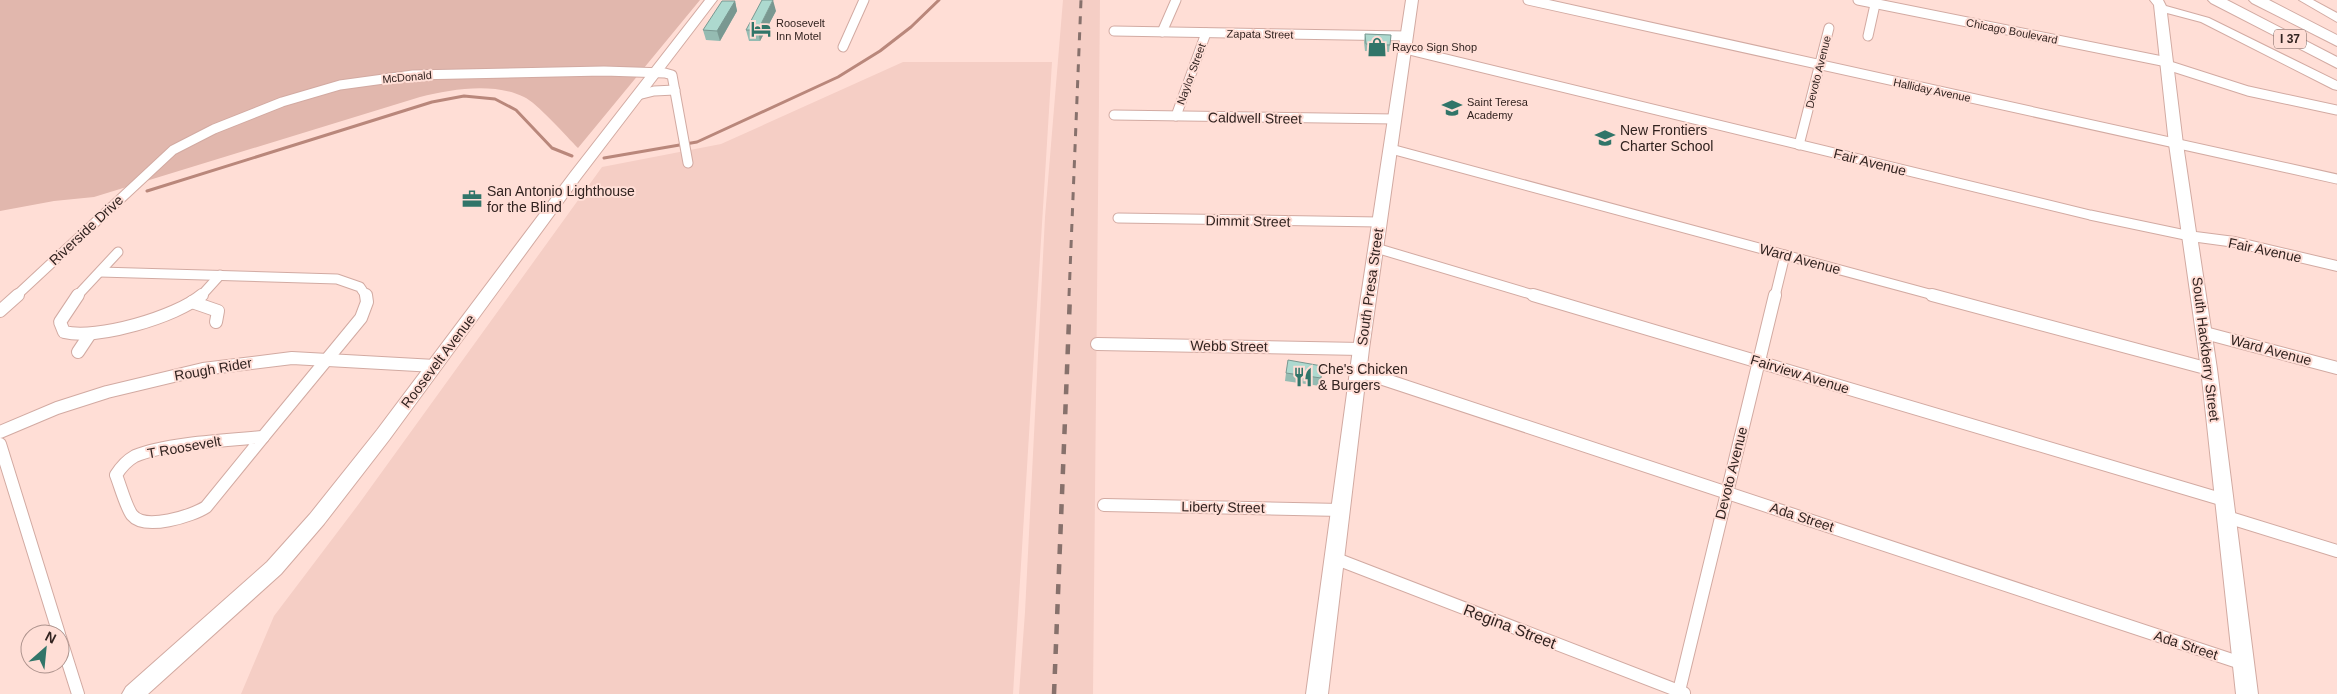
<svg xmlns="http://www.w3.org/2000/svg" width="2337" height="694" font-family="Helvetica,sans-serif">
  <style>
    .built { fill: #f5cec5 }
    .green { fill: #e1b7ad }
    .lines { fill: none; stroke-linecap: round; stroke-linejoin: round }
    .stream { stroke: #b9877b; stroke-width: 3 }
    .minor-far1-casing { stroke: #d2aaa2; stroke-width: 11 }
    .minor-casing { stroke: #d2aaa2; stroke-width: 14 }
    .secondary-casing { stroke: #d2aaa2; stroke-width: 2 }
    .motorway-casing { stroke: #d2aaa2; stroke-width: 2 }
    .minor-far1 { stroke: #fff; stroke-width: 9 }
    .minor { stroke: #fff; stroke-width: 12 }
    .secondary { fill: #fff; fill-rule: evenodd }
    .motorway { fill: #fff; fill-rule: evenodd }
    .rail-far1 { stroke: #87716c; stroke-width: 3; stroke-dasharray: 8 8; stroke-linecap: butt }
    .rail { stroke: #87716c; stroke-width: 4.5; stroke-dasharray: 10 10; stroke-linecap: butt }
    .wall { fill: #95bbb2 }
    .shaded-wall { fill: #799891 }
    .building { fill: #add9cf; stroke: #799891 }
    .labels { text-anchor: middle; stroke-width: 4; stroke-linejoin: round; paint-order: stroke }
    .far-poi-label { font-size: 11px; fill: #322320; stroke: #ffded6; text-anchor: start }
    .far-street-label { font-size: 11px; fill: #322320; stroke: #ffded6 }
    .shield { fill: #ffded6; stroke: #705b57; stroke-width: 1 }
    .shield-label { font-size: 12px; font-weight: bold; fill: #322320 }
    .street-label { font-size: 14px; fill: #322320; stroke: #ffded6 }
    .poi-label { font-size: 14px; fill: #322320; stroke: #ffded6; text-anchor: start }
    .near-street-label { font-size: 16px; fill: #322320; stroke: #ffded6 }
  </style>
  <rect width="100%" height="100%" fill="#ffded6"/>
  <g class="built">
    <polygon points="1063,0 1100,0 1093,694 1019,694 1025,612 1045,217"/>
    <polygon points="903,62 1052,62 1013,694 241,694 274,616 358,505 602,167 721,144"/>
  </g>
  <path class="green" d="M 0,0 L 700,0 L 578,148 C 567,137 536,102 524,97 C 493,82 452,89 420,97 L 94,197 L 54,201 L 0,211 Z"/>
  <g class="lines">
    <g class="stream">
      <polyline points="604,158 697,142 838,77 880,51 911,27 939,0"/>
      <polyline points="147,191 432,102 464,96 495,99 516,110 552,148 572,156"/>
    </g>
    <defs>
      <g id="minor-far1">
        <polyline points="1528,0 2337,179"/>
        <polyline points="1858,0 2167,62"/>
        <polyline points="1114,31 1406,36"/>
        <polyline points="1162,32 1176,0"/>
        <polyline points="1868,36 1876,0"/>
        <polyline points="843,47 864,0"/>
        <polyline points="1405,49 2090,215 2190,236"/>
        <polyline points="2167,65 2248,91 2337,110"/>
        <polyline points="638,95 654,91 675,90"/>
        <polyline points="1114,115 1395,119"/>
        <polyline points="1176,116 1206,33"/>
        <polyline points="1799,145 1829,28"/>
        <polyline points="1391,149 1937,296"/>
        <polyline points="1118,218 1379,222"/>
        <polyline points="1376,248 1537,296"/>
        <polyline points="100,272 337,279 360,287 366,296"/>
        <polyline points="16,296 173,150 214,129 282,102 340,85 413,75 604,71 665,73 672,75 688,163"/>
        <polyline points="77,296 118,252"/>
        <polyline points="201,296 220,275"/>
        <polyline points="1775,296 1785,255"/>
      </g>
      <g id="minor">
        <path d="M 78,295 L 60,322 L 64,332 C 97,340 176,317 202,295"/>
        <polyline points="1533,295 2224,500"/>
        <polyline points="1932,295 2209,369"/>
        <polyline points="192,302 218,311 216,322"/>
        <polyline points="0,311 18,295"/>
        <polyline points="2205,333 2337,368"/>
        <polyline points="1097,344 1361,349"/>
        <polyline points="78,352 90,334"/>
        <polyline points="1359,371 2244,664"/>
        <polyline points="0,432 57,408 107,392 203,369 292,358 435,366"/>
        <path d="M 263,437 L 206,507 C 192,516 145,531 132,515 C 126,507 120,485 116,475 C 121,467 126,461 135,456 C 166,443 229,440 263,437 Z"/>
        <polyline points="263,437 361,318 367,302 366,295"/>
        <polyline points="0,444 59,634"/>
        <polyline points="1104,505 1341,510"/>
        <polyline points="2227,517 2337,551"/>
        <polyline points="1334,558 1684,693"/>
        <polyline points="60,637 78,694"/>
        <polyline points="1679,691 1775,295"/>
      </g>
      <g id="secondary">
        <polygon points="705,0 717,0 581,178 389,440 324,524 281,574 148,694 122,694 126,687 267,562 310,514 377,430 571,172"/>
        <polygon points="1406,0 1418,0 1369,349 1328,694 1306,694 1353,349"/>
        <polygon points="2150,0 2163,0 2166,6 2209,18 2337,81 2337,90 2333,89 2201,22 2167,13 2183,144 2196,232 2235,237 2337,261 2337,271 2235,247 2198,242 2217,369 2258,694 2236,694 2201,369 2169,144 2154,5"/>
        <polygon points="2299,0 2313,0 2337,13 2337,22"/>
      </g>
      <g id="motorway">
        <polygon points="2208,0 2227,0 2337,57 2337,68 2211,3"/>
        <polygon points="2249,0 2269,0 2337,35 2337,46 2252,3"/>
      </g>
    </defs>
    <use href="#minor-far1" class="minor-far1-casing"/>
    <use href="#minor" class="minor-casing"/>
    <use href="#secondary" class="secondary-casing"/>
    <use href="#motorway" class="motorway-casing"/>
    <use href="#minor-far1" class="minor-far1"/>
    <use href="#minor" class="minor"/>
    <use href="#secondary" class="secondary"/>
    <use href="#motorway" class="motorway"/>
    <polyline class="rail-far1" points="1069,296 1081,0"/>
    <polyline class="rail" points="1054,694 1070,295"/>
  </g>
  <g class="wall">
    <polygon points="735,1 737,11 720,41 706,40 703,30"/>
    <polygon points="776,11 760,41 749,41 746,30"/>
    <polygon points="1365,34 1391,35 1389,52 1365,51 1364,42"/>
    <polygon points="1322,366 1320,386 1285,381 1286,373"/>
  </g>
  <g class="shaded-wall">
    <polygon points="773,0 776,11 760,41 758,30"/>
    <polygon points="735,1 737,11 720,41 717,31"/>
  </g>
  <g class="building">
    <polygon points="762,0 773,0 758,30 746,30"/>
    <polygon points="722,1 735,1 717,31 703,30"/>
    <polygon points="1365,34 1391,35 1390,45 1366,44"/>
    <polygon points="1288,360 1322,366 1321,378 1286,373"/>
  </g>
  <defs>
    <symbol id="hotel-bare" viewBox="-9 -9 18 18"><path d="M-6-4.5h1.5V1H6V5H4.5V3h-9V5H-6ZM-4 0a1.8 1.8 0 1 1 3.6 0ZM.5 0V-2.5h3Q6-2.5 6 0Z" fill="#317569" stroke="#ffded6" stroke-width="2.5" paint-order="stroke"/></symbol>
    <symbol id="shop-bare" viewBox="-9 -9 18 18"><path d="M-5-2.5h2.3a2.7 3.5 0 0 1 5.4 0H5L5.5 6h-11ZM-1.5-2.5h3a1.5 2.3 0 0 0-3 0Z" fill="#317569" stroke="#ffded6" stroke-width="2.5" paint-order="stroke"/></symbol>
    <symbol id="school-bare" viewBox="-9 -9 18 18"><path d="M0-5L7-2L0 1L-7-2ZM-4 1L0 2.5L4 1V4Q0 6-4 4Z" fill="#317569" stroke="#ffded6" stroke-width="2.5" paint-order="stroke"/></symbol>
    <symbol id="office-bare" viewBox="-9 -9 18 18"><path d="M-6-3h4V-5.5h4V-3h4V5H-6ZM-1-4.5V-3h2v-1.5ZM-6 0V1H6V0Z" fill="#317569" stroke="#ffded6" stroke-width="2.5" paint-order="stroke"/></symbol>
    <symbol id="restaurant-bare" viewBox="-9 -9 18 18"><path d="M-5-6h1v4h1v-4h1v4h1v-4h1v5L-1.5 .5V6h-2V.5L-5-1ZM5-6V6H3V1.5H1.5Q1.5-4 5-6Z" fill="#317569" stroke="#ffded6" stroke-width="2.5" paint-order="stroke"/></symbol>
  </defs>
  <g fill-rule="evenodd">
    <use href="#hotel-bare" x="747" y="15" width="28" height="28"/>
    <use href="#shop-bare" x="1363" y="33" width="28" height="28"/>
    <use href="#school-bare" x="1438" y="94" width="28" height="28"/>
    <use href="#school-bare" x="1591" y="124" width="28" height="28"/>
    <use href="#office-bare" x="458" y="185" width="28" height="28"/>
    <use href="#restaurant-bare" x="1289" y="363" width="28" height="28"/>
  </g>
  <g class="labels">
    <g class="far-poi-label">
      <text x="776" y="27">Roosevelt<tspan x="776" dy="13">Inn Motel</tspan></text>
      <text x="1392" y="51">Rayco Sign Shop</text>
      <text x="1467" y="106">Saint Teresa<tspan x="1467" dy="13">Academy</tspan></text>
    </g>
    <g class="far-street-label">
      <text transform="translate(2012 31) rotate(11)" y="4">Chicago Boulevard</text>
      <text transform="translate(1260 34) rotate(1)" y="4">Zapata Street</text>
      <text transform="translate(1818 72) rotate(-76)" y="4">Devoto Avenue</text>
      <text transform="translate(1191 74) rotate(-70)" y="4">Naylor Street</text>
      <text transform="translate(407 77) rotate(-5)" y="4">McDonald</text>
      <text transform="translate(1932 90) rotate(12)" y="4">Halliday Avenue</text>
    </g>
    <rect class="shield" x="2274" y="29.5" width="32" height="19" rx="4"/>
    <g class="shield-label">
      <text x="2290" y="43">I 37</text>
    </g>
    <g class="street-label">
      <text transform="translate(1255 118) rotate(1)" y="5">Caldwell Street</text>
      <text transform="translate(1870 162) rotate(14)" y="5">Fair Avenue</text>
      <text transform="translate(1248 221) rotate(1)" y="5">Dimmit Street</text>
      <text transform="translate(86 230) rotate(-43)" y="5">Riverside Drive</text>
      <text transform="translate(2265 250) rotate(12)" y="5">Fair Avenue</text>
      <text transform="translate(1800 259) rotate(15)" y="5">Ward Avenue</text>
      <text transform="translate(1370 287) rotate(-82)" y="5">South Presa Street</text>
      <text transform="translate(1229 346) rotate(1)" y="5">Webb Street</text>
      <text transform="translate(2206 349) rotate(83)" y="5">South Hackberry Street</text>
      <text transform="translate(2271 350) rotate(15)" y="5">Ward Avenue</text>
      <text transform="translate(438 361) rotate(-53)" y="5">Roosevelt Avenue</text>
      <text transform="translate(213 369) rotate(-10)" y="5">Rough Rider</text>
      <text transform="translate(1800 374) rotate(17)" y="5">Fairview Avenue</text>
      <text transform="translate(184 447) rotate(-10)" y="5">T Roosevelt</text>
      <text transform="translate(1731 473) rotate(-76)" y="5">Devoto Avenue</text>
      <text transform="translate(1223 507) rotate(1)" y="5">Liberty Street</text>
      <text transform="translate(1802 517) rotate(18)" y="5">Ada Street</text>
      <text transform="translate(2186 645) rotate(18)" y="5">Ada Street</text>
    </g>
    <g class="poi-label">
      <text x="1620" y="135">New Frontiers<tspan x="1620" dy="16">Charter School</tspan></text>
      <text x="487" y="196">San Antonio Lighthouse<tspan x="487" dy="16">for the Blind</tspan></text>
      <text x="1318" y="374">Che's Chicken<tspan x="1318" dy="16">&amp; Burgers</tspan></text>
    </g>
    <g class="near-street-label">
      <text transform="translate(1510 626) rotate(21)" y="6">Regina Street</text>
    </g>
  </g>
  <g transform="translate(45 649) rotate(27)"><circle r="24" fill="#ffded6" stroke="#ad938d"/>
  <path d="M0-4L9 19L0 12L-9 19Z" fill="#317569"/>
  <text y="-8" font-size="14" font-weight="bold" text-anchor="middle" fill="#322320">N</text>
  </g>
</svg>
